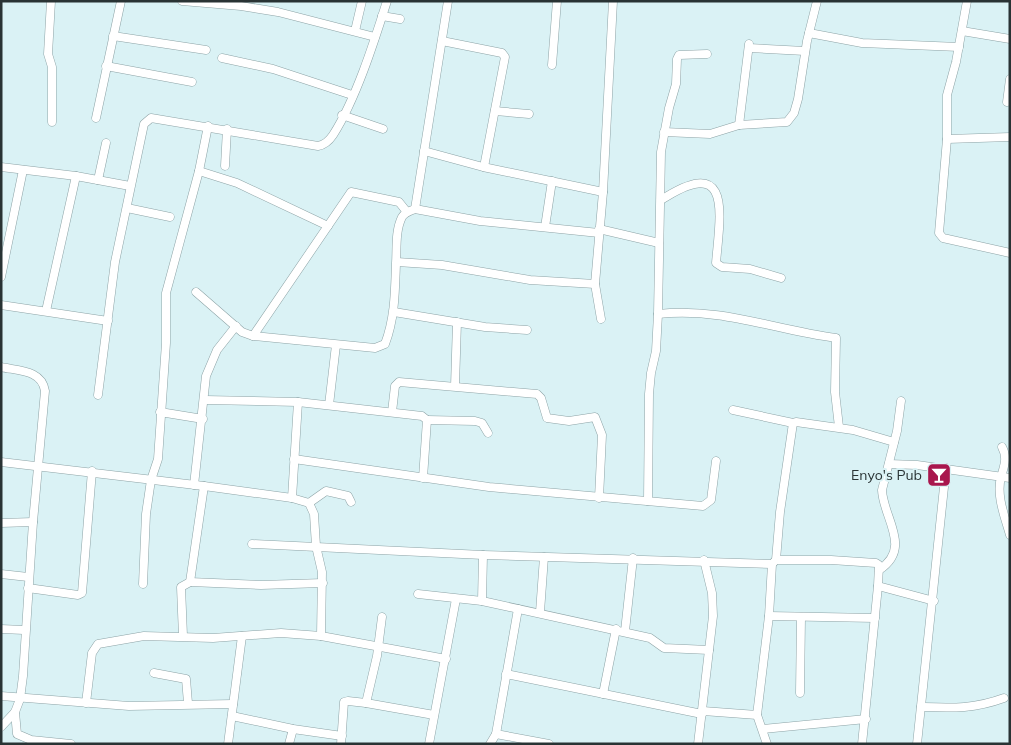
<svg xmlns="http://www.w3.org/2000/svg" width="1011" height="745" font-family="Mulish,sans-serif">
  <style>
    .lines { fill: none; stroke-linecap: round; stroke-linejoin: round }
    .minor-casing { stroke: #8da3a6; stroke-width: 9 }
    .minor { stroke: #fff; stroke-width: 8 }
    .labels { text-anchor: middle; stroke-width: 4; stroke-linejoin: round; paint-order: stroke }
    .poi-label { font-size: 14px; fill: #293334; stroke: #daf2f5; text-anchor: end }
  </style>
  <rect width="100%" height="100%" fill="#daf2f5"/>
  <g class="lines">
    <defs>
      <g id="minor">
        <polyline points="51,1 48,54 52,67 52,122"/>
        <polyline points="182,1 241,6 278,12 375,37"/>
        <polyline points="967,1 956,62 947,95 947,139 939,233 943,238 1010,253"/>
        <polyline points="382,16 400,19"/>
        <polyline points="355,31 362,1"/>
        <polyline points="962,31 1010,39"/>
        <polyline points="809,33 862,43 959,47"/>
        <polyline points="113,36 206,50"/>
        <polyline points="442,41 502,53 505,57 484,167"/>
        <polyline points="749,48 805,51"/>
        <polyline points="222,58 273,69 352,95"/>
        <polyline points="552,65 557,1"/>
        <polyline points="106,66 192,82"/>
        <polyline points="1007,102 1010,79"/>
        <polyline points="495,111 529,114"/>
        <polyline points="342,115 383,129"/>
        <polyline points="96,118 121,1"/>
        <polyline points="739,125 749,44"/>
        <polyline points="664,132 710,134 739,125 787,122 794,113 798,99 807,41 817,1"/>
        <polyline points="947,139 1010,137"/>
        <polyline points="424,151 483,167 603,192"/>
        <polyline points="225,166 227,129"/>
        <polyline points="1,167 76,176 130,186"/>
        <polyline points="199,171 237,183 328,226"/>
        <polyline points="98,180 106,143"/>
        <path d="M 661,200 C 733,153 720,215 716,263 L 722,267 L 750,269 L 781,278"/>
        <polyline points="127,208 170,217"/>
        <polyline points="415,209 448,1"/>
        <polyline points="545,227 552,181"/>
        <polyline points="599,229 659,243"/>
        <polyline points="397,262 442,265 530,280 595,284"/>
        <polyline points="1,277 23,170"/>
        <path d="M 196,292 L 242,332 L 253,336 L 375,348 L 385,344 C 395,318 395,291 396,263 C 397,249 395,231 402,217 C 405,212 410,211 415,209 L 480,221 L 599,233"/>
        <polyline points="1,305 108,321"/>
        <polyline points="46,311 76,176"/>
        <polyline points="394,312 485,327 527,330"/>
        <path d="M 658,314 C 722,307 774,330 836,338 L 835,392 L 839,427"/>
        <polyline points="601,319 595,284 603,192 613,1"/>
        <polyline points="253,336 351,192 399,202 407,212"/>
        <path d="M 1,367 C 19,371 42,370 45,391 L 33,522 L 23,676 L 20,699 L 15,712 L 17,734 L 31,740 L 71,744"/>
        <polyline points="455,386 457,322"/>
        <path d="M 98,395 L 115,262 L 144,124 L 151,118 L 318,146 C 324,145 329,141 333,135 C 356,99 374,42 387,1"/>
        <polyline points="205,400 298,402 422,416 427,420 423,478"/>
        <polyline points="329,405 336,345"/>
        <polyline points="733,410 793,423"/>
        <polyline points="160,412 203,419"/>
        <polyline points="392,412 395,386 399,382 537,394 541,398 547,418 569,421 595,417 602,435 599,498"/>
        <polyline points="427,420 475,421 482,423 488,433"/>
        <path d="M 1002,447 C 1008,458 1004,466 1001,477 C 996,496 1005,517 1010,535"/>
        <polyline points="294,459 489,487 703,506 711,500 716,461"/>
        <polyline points="1,462 204,486 292,498 309,503 314,514 316,546 322,572 321,636 446,659"/>
        <polyline points="889,464 917,465 1010,478"/>
        <polyline points="194,485 206,376 217,350 236,326"/>
        <polyline points="292,498 298,402"/>
        <polyline points="648,501 649,394 651,373 656,351 658,314 661,152 669,108 676,84 677,59 679,55 707,54"/>
        <polyline points="309,503 326,491 348,496 351,502"/>
        <polyline points="1,523 33,522"/>
        <polyline points="252,544 483,555 772,564 776,560 831,560 876,563 879,565 878,586 862,744"/>
        <polyline points="776,560 780,512 793,423 796,422 853,430 894,442"/>
        <path d="M 879,570 C 913,548 883,518 882,490 L 897,431 L 901,401"/>
        <polyline points="1,574 28,577"/>
        <polyline points="190,582 261,585 323,583"/>
        <polyline points="143,584 146,514 151,480 158,459 166,343 166,293 199,171 208,126"/>
        <polyline points="878,586 934,601"/>
        <polyline points="28,588 78,595 82,593 92,471"/>
        <polyline points="418,594 482,601 650,638 664,648 709,650"/>
        <polyline points="482,601 483,555"/>
        <polyline points="518,609 496,734 549,744"/>
        <polyline points="540,612 544,557"/>
        <polyline points="769,616 875,618"/>
        <polyline points="1,629 24,630"/>
        <polyline points="625,631 633,558"/>
        <polyline points="183,636 181,587 190,582 204,486"/>
        <polyline points="154,673 186,679 188,703"/>
        <polyline points="506,674 702,714"/>
        <polyline points="800,693 801,617"/>
        <polyline points="603,694 616,629"/>
        <polyline points="1,696 129,706 233,704"/>
        <polyline points="86,703 92,653 98,644 144,636 213,638 281,633 321,636"/>
        <polyline points="366,703 434,715"/>
        <path d="M 921,707 C 953,708 974,709 1004,698"/>
        <polyline points="703,711 757,715"/>
        <polyline points="232,716 293,729 342,736"/>
        <polyline points="1,727 15,712"/>
        <polyline points="763,729 866,719"/>
        <polyline points="228,744 242,636"/>
        <polyline points="289,744 293,729"/>
        <polyline points="341,744 344,702 348,701 366,703 377,656 382,617"/>
        <polyline points="429,744 456,599"/>
        <polyline points="490,744 496,734"/>
        <polyline points="698,744 713,616 712,593 704,560"/>
        <polyline points="767,744 757,715 769,616 772,564"/>
        <polyline points="917,744 946,468"/>
      </g>
    </defs>
    <use href="#minor" class="minor-casing"/>
    <use href="#minor" class="minor"/>
  </g>
  <defs>
    <symbol id="bar-square" viewBox="-11 -11 22 22"><rect x="-9" y="-9" width="18" height="18" rx="4" fill="#a9164d" stroke="#daf2f5"/><path d="M-6-5H6L.8 .8V4.5H3.5V6h-7V4.5H-.8V.8Z" fill="#fff"/></symbol>
  </defs>
  <g fill-rule="evenodd">
    <use href="#bar-square" x="925" y="461" width="28" height="28"/>
  </g>
  <g class="labels">
    <g class="poi-label">
      <text x="922" y="480">Enyo's Pub</text>
    </g>
  </g>
  <rect width="1011" height="745" fill="none" stroke="#293334" stroke-width="5"/>
</svg>
